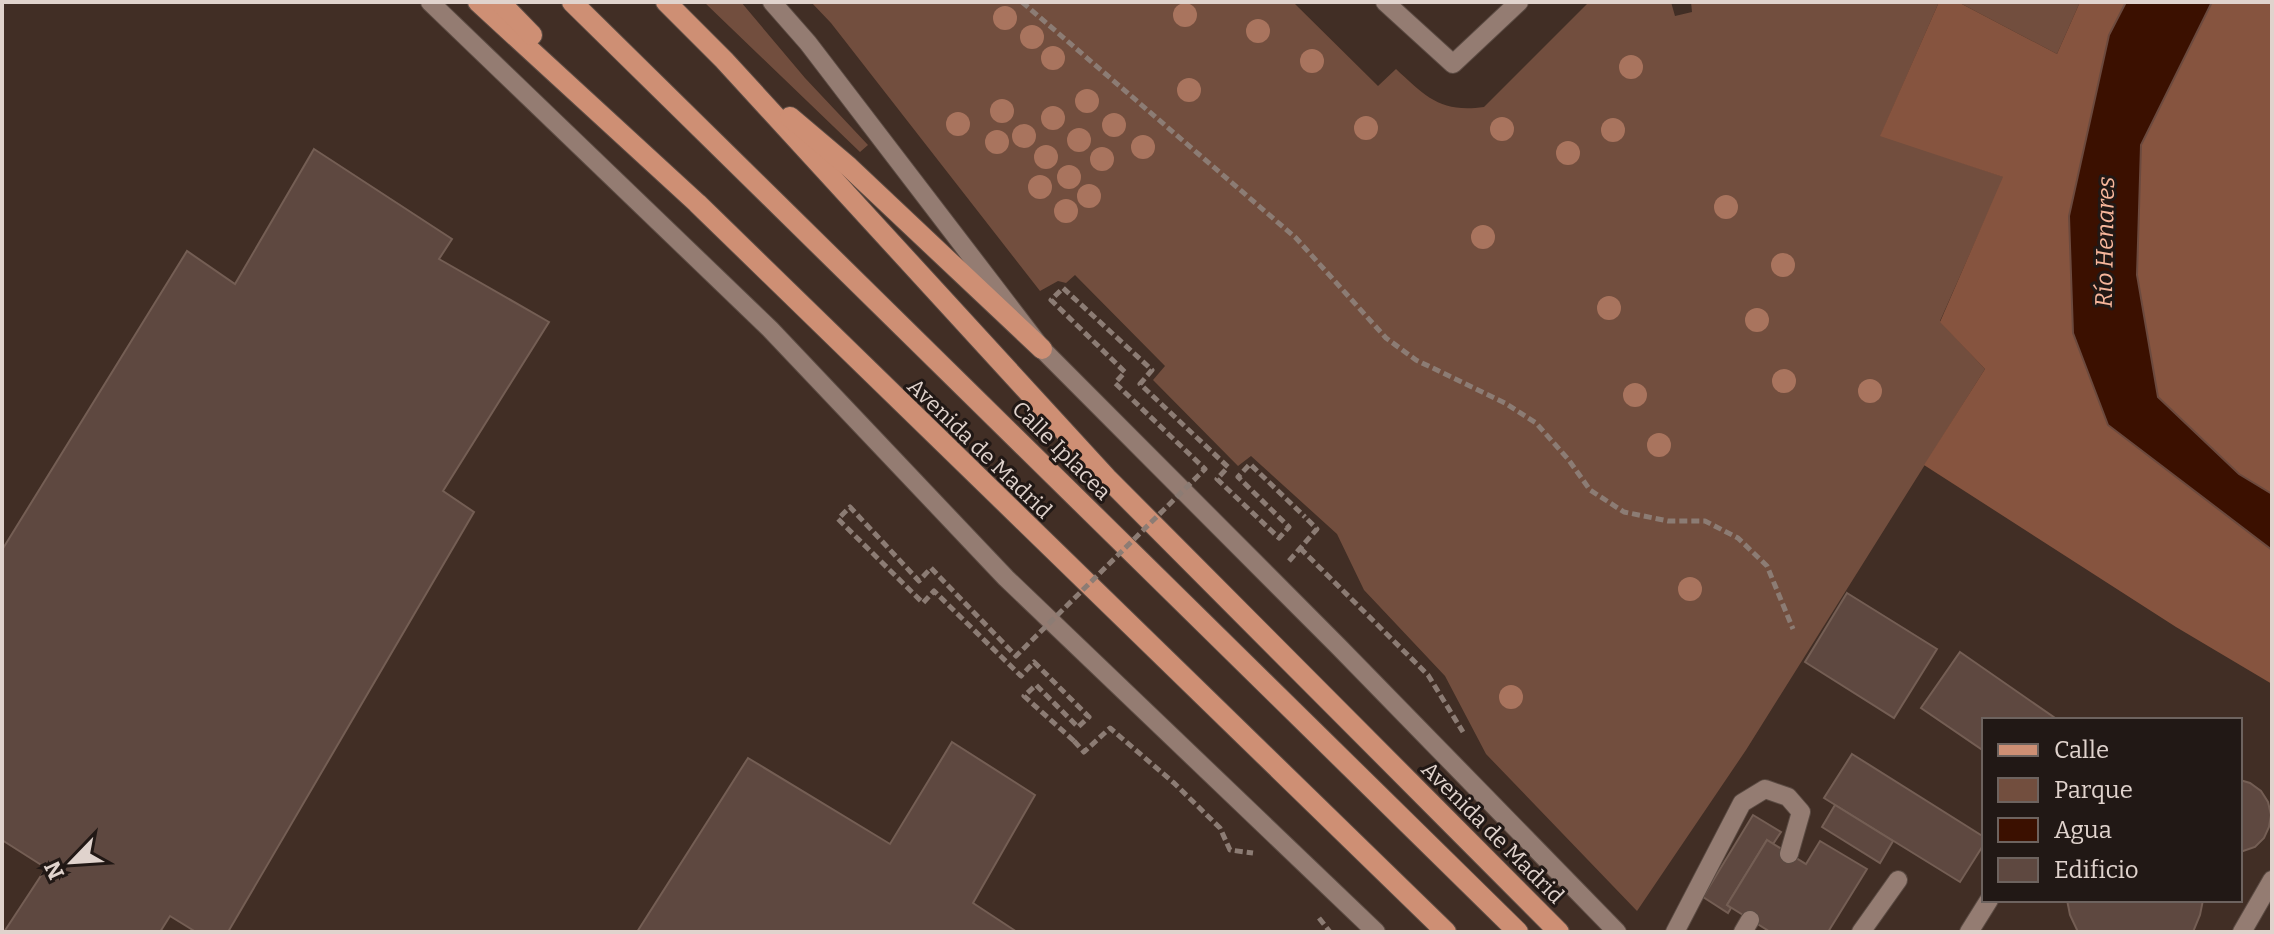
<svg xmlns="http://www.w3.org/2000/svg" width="2274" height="934" font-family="Bitter,serif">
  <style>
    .green { fill: #724e3e }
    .forest { fill: #86543f }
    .water { fill: #3b1000; stroke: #6c4a3e; stroke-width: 2 }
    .building { fill: #5e4840; stroke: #745e54; stroke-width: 2 }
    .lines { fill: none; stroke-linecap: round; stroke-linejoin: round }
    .service-casing { stroke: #5b4b43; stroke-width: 20 }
    .primary-casing { stroke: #5b4b43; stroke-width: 22 }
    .path { stroke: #8c7c74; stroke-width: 5; stroke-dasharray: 8 4; stroke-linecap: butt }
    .service { stroke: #947c72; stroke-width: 18 }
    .primary { stroke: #ce8f74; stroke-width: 20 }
    .path-bridge { stroke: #8c7c74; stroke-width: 5; stroke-dasharray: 8 4; stroke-linecap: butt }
    .tree { fill: #a9745e }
    .labels { text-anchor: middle; stroke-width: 6; stroke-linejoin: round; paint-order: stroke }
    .street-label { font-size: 22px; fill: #e0d3cd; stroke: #211815 }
    .water-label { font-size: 24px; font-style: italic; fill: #f7b69b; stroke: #211815 }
  </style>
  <rect width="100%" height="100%" fill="#412e25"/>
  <g class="green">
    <polygon points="704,2 741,2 805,78 868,145 860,152"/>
    <path d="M 811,2 L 1293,2 L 1378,86 L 1396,69 C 1426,97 1441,113 1484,107 L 1589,2 L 1671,2 L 1675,16 L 1692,12 L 1691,2 L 1939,2 L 1881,135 L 2004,177 L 1940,321 L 1985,369 L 1746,750 L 1637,911 L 1486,754 L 1445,676 L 1364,590 L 1337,534 L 1251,456 L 1238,466 L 1153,380 L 1165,366 L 1075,275 L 1066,283 L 1058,281 L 1040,291 L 831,23 Z"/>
    <polygon points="1958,2 2080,2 2057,54"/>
  </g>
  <polygon class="forest" points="1939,2 1958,2 2057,54 2080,2 2272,2 2272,684 2176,627 1924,465 1985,369 1940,322 2003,177 1880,136"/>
  <polygon class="water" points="2126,2 2212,2 2141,145 2137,275 2158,397 2239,474 2272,494 2272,550 2108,425 2073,333 2069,216 2109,35"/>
  <g class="building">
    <polygon points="314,149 452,239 439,259 549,322 443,491 474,512 228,932 196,932 170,916 160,932 4,932 46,868 2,840 2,550 187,251 235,284"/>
    <polygon points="1847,593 1937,649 1894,718 1805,662"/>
    <polygon points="1960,652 2058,720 1984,720 1984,751 1921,708"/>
    <polygon points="952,742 1035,795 973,903 1017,932 637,932 748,758 890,844"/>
    <polygon points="1852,754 1984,837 1984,844 1960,882 1824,798"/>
    <polygon points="2240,780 2250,783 2261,791 2268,802 2271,815 2269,827 2264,838 2255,847 2240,852"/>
    <polygon points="1835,805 1893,841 1880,863 1822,827"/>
    <polygon points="1753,815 1781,832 1773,844 1767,840 1727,905 1731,908 1728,913 1703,897"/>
    <polygon points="1767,840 1806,864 1820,841 1867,869 1828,932 1765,932 1767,930 1727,905"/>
    <polygon points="2067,900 2203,900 2200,915 2193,932 2078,932 2070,915"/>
  </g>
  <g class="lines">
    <defs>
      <g id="service">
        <polyline points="430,2 770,329 1006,578 1376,932"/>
        <polyline points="772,2 808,43 1042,349 1339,647 1617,932"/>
        <polyline points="1385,2 1453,64 1519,2"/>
        <polyline points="1675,932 1742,803 1765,789 1788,797 1801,812 1789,854"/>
        <polyline points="1743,932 1750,920"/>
        <polyline points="1861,932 1898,880"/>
        <polyline points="1969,932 1989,900"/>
        <polyline points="2242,932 2272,880"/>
      </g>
      <g id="primary">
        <polyline points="478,2 697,203 1446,932"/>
        <polyline points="500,2 532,35"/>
        <polyline points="572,2 1518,932"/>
        <polyline points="666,2 724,60 1107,478 1559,932"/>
        <polyline points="790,117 849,167 1042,349"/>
      </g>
    </defs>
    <use href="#service" class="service-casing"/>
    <use href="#primary" class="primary-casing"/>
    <g class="path">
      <polyline points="1022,2 1296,238 1386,338 1416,360 1505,403 1536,423 1568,459 1590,490 1624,512 1668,521 1705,521 1738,538 1767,566 1793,629"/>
      <polyline points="1300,548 1428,675 1463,732"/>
      <polyline points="1289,561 1317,529 1305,517"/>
      <polyline points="1074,741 1084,752 1110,728 1174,783 1220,828 1230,850 1253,853"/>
      <polyline points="1319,918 1330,932"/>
    </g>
    <use href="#service" class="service"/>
    <use href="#primary" class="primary"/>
    <polyline class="path-bridge" points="1074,741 1024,696 1036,685 1078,727 1089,717 1034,662 1021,676 934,591 923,603 838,519 850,507 919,581 931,568 1016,656 1205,469 1115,383 1125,372 1051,300 1063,288 1152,370 1140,384 1228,467 1217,479 1279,538 1289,527 1238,477 1250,464 1305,517"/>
  </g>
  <g class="tree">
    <circle cx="1185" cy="15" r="12"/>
    <circle cx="1005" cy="18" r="12"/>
    <circle cx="1258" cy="31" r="12"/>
    <circle cx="1032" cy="37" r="12"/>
    <circle cx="1053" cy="58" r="12"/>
    <circle cx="1312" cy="61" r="12"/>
    <circle cx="1631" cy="67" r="12"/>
    <circle cx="1189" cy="90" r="12"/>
    <circle cx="1087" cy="101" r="12"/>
    <circle cx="1002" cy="111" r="12"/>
    <circle cx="1053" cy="118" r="12"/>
    <circle cx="958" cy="124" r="12"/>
    <circle cx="1114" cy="125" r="12"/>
    <circle cx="1366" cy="128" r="12"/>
    <circle cx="1502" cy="129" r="12"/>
    <circle cx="1613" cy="130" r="12"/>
    <circle cx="1024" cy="136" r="12"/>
    <circle cx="1079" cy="140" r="12"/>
    <circle cx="997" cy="142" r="12"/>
    <circle cx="1143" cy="147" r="12"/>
    <circle cx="1568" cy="153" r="12"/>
    <circle cx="1046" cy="157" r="12"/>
    <circle cx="1102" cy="159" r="12"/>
    <circle cx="1069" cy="177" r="12"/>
    <circle cx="1040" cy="187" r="12"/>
    <circle cx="1089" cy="196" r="12"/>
    <circle cx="1726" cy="207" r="12"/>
    <circle cx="1066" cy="211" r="12"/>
    <circle cx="1483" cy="237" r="12"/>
    <circle cx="1783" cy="265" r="12"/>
    <circle cx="1609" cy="308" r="12"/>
    <circle cx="1757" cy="320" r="12"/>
    <circle cx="1784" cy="381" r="12"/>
    <circle cx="1870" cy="391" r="12"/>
    <circle cx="1635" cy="395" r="12"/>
    <circle cx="1659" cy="445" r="12"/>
    <circle cx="1690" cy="589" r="12"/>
    <circle cx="1511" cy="697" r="12"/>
  </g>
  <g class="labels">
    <g class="street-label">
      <text transform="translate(980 448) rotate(44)" y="8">Avenida de Madrid</text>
      <text transform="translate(1062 450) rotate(45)" y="8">Calle Iplacea</text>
      <text transform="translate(1493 832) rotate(45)" y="8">Avenida de Madrid</text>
    </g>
    <g class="water-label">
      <text transform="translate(2105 242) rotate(-89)" y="8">Río Henares</text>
    </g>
  </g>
  <rect width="2274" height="934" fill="none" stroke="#e0d3cd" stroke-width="8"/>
  <rect x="1982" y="718" width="260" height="184" fill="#211815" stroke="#6d635f" stroke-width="2"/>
  <rect x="1998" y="744" width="40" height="12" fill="#ce8f74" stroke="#6d635f" stroke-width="2"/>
  <text x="2054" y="758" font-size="24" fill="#e0d3cd">Calle</text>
  <rect x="1998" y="778" width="40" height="24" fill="#724e3e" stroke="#6d635f" stroke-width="2"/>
  <text x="2054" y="798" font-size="24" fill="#e0d3cd">Parque</text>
  <rect x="1998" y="818" width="40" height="24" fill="#3b1000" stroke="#6d635f" stroke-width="2"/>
  <text x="2054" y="838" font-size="24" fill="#e0d3cd">Agua</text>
  <rect x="1998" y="858" width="40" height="24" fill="#5e4840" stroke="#6d635f" stroke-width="2"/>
  <text x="2054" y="878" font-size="24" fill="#e0d3cd">Edificio</text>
  <g transform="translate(72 862) rotate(245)" stroke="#211815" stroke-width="6" paint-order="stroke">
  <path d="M0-6L14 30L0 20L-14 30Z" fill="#e0d3cd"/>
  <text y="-12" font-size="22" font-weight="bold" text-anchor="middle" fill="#e0d3cd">N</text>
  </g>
</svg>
